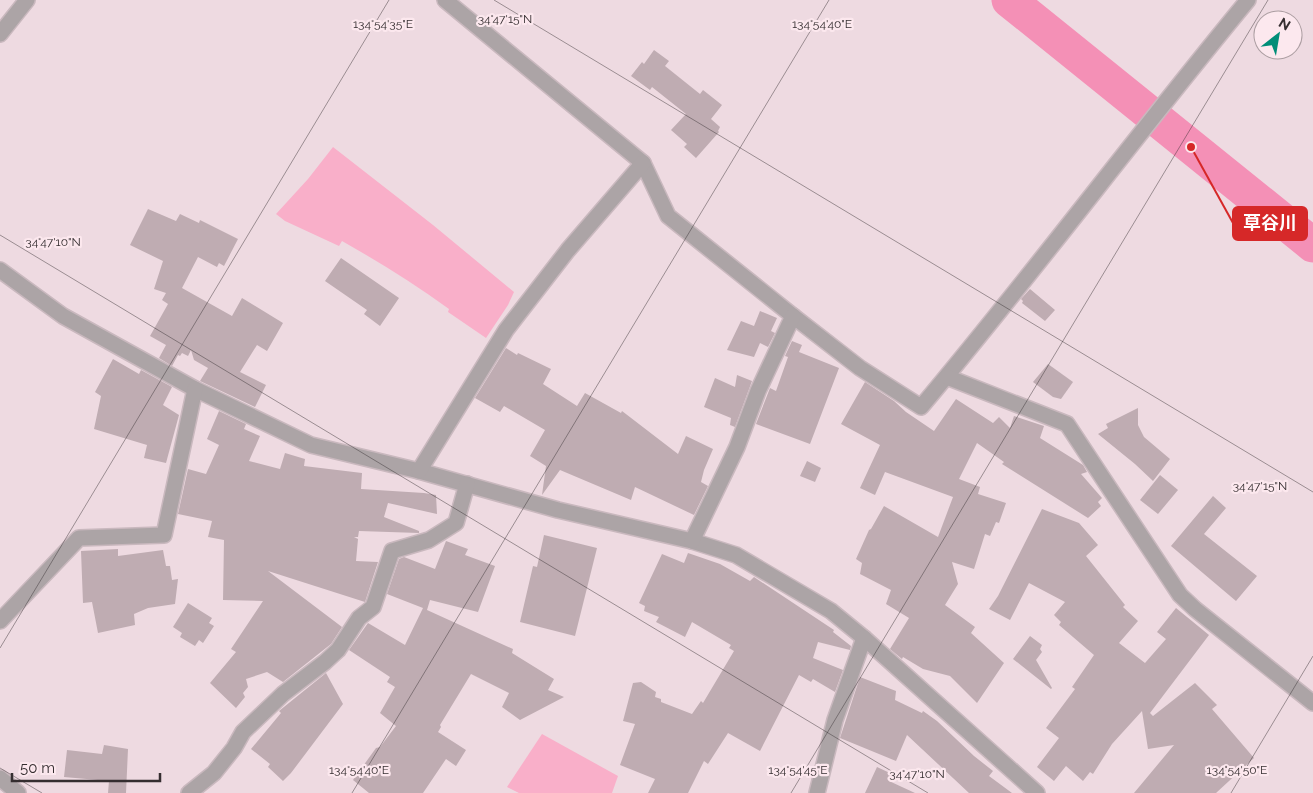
<svg xmlns="http://www.w3.org/2000/svg" width="1313" height="793" font-family="Raleway,'Noto Sans JP',sans-serif">
  <style>
    .green { fill: #f9afc9 }
    .lines { fill: none; stroke-linecap: round; stroke-linejoin: round }
    .river { stroke: #f490b6; stroke-width: 35 }
    .building { fill: #bfacb2 }
    .minor-casing { stroke: #c9b8be; stroke-width: 18 }
    .minor { stroke: #aca4a6; stroke-width: 15 }
    .ticks { fill: none; stroke: #352e30; stroke-width: 1; stroke-opacity: 0.45 }
    .ticks-label { font-size: 12px; text-anchor: middle; fill: #352e30; stroke: #fce8ee; stroke-width: 4.5; stroke-linejoin: round; paint-order: stroke }
    .leader { fill: none; stroke: #d62828; stroke-width: 2 }
    .callout-dot { fill: #d62828; stroke: #fce8ee; stroke-width: 2 }
    .callout { fill: #d62828; stroke: #d62828; stroke-width: 2 }
    .callout-label { font-size: 18px; text-anchor: middle; font-weight: bold; fill: #fff }
  </style>
  <rect width="100%" height="100%" fill="#eedae1"/>
  <g class="green">
    <path d="M 333,147 L 433,225 L 514,292 L 508,305 L 486,338 L 448,312 L 449,309 C 415,284 379,262 342,241 L 339,246 L 285,221 L 276,214 L 308,179 Z"/>
    <polygon points="542,734 618,776 612,793 519,793 507,787"/>
  </g>
  <g class="lines">
    <polyline class="river" points="1009,0 1313,245"/>
  </g>
  <g class="building">
    <polygon points="654,50 669,61 665,66 700,94 703,90 722,105 711,119 720,127 718,131 719,132 696,158 684,147 687,144 671,130 686,114 652,87 650,90 631,76 642,62 644,64"/>
    <polygon points="148,209 176,221 180,214 199,223 200,220 238,239 224,266 219,263 217,267 198,257 182,288 232,316 242,298 283,323 267,351 257,345 240,372 266,385 255,407 200,381 208,368 194,360 191,350 188,356 182,353 180,356 178,355 172,366 159,358 166,345 150,336 168,304 162,300 166,293 154,289 163,261 130,245"/>
    <polygon points="341,258 399,298 380,326 364,314 367,310 325,281"/>
    <polygon points="1030,289 1055,310 1045,321 1022,303 1023,301 1021,299"/>
    <polygon points="760,311 777,318 771,331 775,333 768,347 760,343 754,357 727,350 741,321 754,326"/>
    <polygon points="792,341 802,345 799,352 839,368 810,444 756,424 770,388 776,391 788,357 785,356"/>
    <polygon points="506,348 517,355 518,353 551,369 543,384 577,406 585,393 621,413 622,411 678,454 686,436 713,449 704,470 701,482 708,486 694,515 635,487 631,500 560,470 542,495 546,466 530,456 545,430 504,406 500,412 475,398"/>
    <polygon points="113,359 139,374 141,370 172,387 163,405 179,415 166,463 144,458 147,445 94,429 101,396 95,392"/>
    <polygon points="1048,364 1073,382 1061,399 1053,397 1033,382"/>
    <polygon points="737,375 752,381 735,427 730,425 731,418 704,407 715,378 735,387"/>
    <polygon points="865,382 894,401 906,412 934,431 956,399 993,423 999,417 1010,428 1014,416 1044,426 1040,438 1083,465 1087,472 1081,474 1102,498 1098,502 1101,506 1088,518 1002,464 1004,462 977,443 959,479 980,487 978,494 1006,503 999,523 996,522 990,536 985,534 974,569 952,562 958,584 945,605 975,627 971,633 1004,663 977,703 950,676 923,669 903,657 902,659 890,649 909,618 886,604 891,590 860,574 862,563 856,559 869,530 871,529 884,506 938,537 953,497 885,472 875,495 860,488 880,445 841,424"/>
    <polygon points="1138,408 1138,425 1144,437 1170,459 1153,481 1135,464 1098,434 1108,428 1106,424"/>
    <polygon points="219,411 246,424 244,429 260,436 249,461 280,469 285,453 305,459 304,466 362,473 361,489 424,493 436,495 437,514 388,503 384,517 419,531 419,533 359,531 358,537 354,537 358,539 356,561 378,562 365,602 268,571 342,627 331,644 283,682 267,672 246,679 248,687 243,693 245,697 236,708 210,683 236,652 231,649 263,601 223,600 224,540 208,537 212,521 178,514 188,469 206,474 219,445 207,439"/>
    <polygon points="807,461 821,468 815,482 800,476"/>
    <polygon points="1160,475 1178,490 1158,514 1140,500"/>
    <polygon points="1213,496 1226,508 1204,534 1257,576 1236,601 1171,546"/>
    <polygon points="1042,509 1079,523 1098,545 1086,556 1125,605 1123,607 1138,621 1119,643 1145,663 1166,639 1157,632 1176,608 1209,635 1150,713 1153,716 1195,683 1217,705 1212,709 1254,758 1216,793 1134,793 1174,745 1148,749 1142,711 1112,744 1093,774 1090,772 1083,781 1066,766 1054,781 1037,767 1059,738 1046,728 1075,689 1072,687 1094,655 1059,625 1061,622 1054,615 1065,602 1029,583 1010,620 989,609 998,596"/>
    <polygon points="544,535 597,548 575,636 520,622 533,566 537,567"/>
    <polygon points="446,541 468,549 465,555 495,566 478,612 430,600 427,610 513,649 512,653 554,679 548,690 564,697 520,720 502,707 509,693 471,674 440,725 441,727 438,732 466,750 456,766 446,759 423,793 369,793 353,780 376,748 380,747 396,726 380,713 395,687 387,682 390,677 349,650 368,623 405,645 423,608 387,594 399,559 404,557 435,569"/>
    <polygon points="118,549 118,556 163,550 166,566 170,566 172,580 178,579 175,604 148,608 134,614 135,625 98,633 92,602 83,603 81,551"/>
    <polygon points="688,553 720,564 750,581 754,577 834,630 833,632 851,646 850,650 818,642 813,658 843,670 835,692 813,679 811,682 799,675 760,751 728,733 708,764 704,761 688,793 648,793 655,779 620,765 635,724 623,721 633,683 641,682 656,692 655,697 661,699 661,702 692,714 701,701 703,703 734,651 729,648 731,645 692,622 685,637 656,622 659,617 644,611 645,606 639,603 662,554 684,563"/>
    <polygon points="188,603 212,618 209,623 214,626 203,643 199,640 195,646 180,637 182,633 173,627"/>
    <polygon points="1030,636 1042,645 1040,649 1042,652 1036,660 1052,688 1051,689 1013,659"/>
    <polygon points="326,673 343,704 291,773 283,781 268,767 270,764 251,749 281,713 279,711"/>
    <polygon points="860,677 896,691 895,700 922,713 923,711 937,721 974,756 993,771 989,776 1012,793 969,793 907,735 896,761 840,738"/>
    <polygon points="104,745 128,749 126,793 108,793 109,781 64,777 67,750 102,754"/>
    <polygon points="877,767 892,774 889,781 915,793 865,793"/>
  </g>
  <g class="lines">
    <defs>
      <g id="minor">
        <path d="M 445,0 L 643,163 L 668,216 L 793,316 L 860,368 L 921,407 C 1033,274 1137,134 1248,0"/>
        <polyline points="0,34 27,0"/>
        <polyline points="0,270 63,316 195,389 311,445 419,471 558,510 692,541 736,555 831,611 864,638 1037,793"/>
        <polyline points="947,377 1067,424 1180,595 1195,609 1313,703"/>
        <polyline points="419,471 506,330 568,250 643,163"/>
        <polyline points="692,541 737,447 758,391 793,316"/>
        <polyline points="0,621 79,538 164,535 195,389"/>
        <polyline points="0,778 18,793"/>
        <polyline points="189,793 214,773 234,748 243,732 283,694 325,662 338,650 359,618 373,607 392,551 429,540 456,523 467,484"/>
        <polyline points="817,793 835,720 864,638"/>
      </g>
    </defs>
    <use href="#minor" class="minor-casing"/>
    <use href="#minor" class="minor"/>
  </g>
  <path class="ticks" d="M 494,0 L 1313,492M 0,235 L 928,793M 0,648 L 389,0M 0,768 L 42,793M 352,793 L 829,0M 791,793 L 1268,0M 1231,793 L 1313,656"/>
  <g class="ticks-label">
    <text x="505" y="23">34°47'15"N</text>
    <text x="383" y="28">134°54'35"E</text>
    <text x="822" y="28">134°54'40"E</text>
    <text x="53" y="246">34°47'10"N</text>
    <text x="1260" y="490">34°47'15"N</text>
    <text x="359" y="774">134°54'40"E</text>
    <text x="798" y="774">134°54'45"E</text>
    <text x="1237" y="774">134°54'50"E</text>
    <text x="917" y="778">34°47'10"N</text>
  </g>
  <path class="leader" d="M1191 147L1233 223"/>
  <circle class="callout-dot" cx="1191" cy="147" r="5"/>
  <rect class="callout" x="1233" y="207" width="74" height="33" rx="5"/>
  <g class="callout-label">
    <text x="1270" y="229">草谷川</text>
  </g>
  <g transform="translate(1278 35) rotate(31)"><circle r="24" fill="#fce8ee" stroke="#ac9ea2"/>
  <path d="M0-4L9 19L0 12L-9 19Z" fill="#008e78"/>
  <text y="-8" font-size="14" font-weight="bold" text-anchor="middle" fill="#352e30">N</text>
  </g>
  <path d="M12 773v8h148v-8" fill="none" stroke="#352e30" stroke-width="2.5"/>
  <text x="20" y="773" font-size="15" fill="#352e30" stroke="#fce8ee" stroke-width="4" paint-order="stroke">50 m</text>
</svg>
